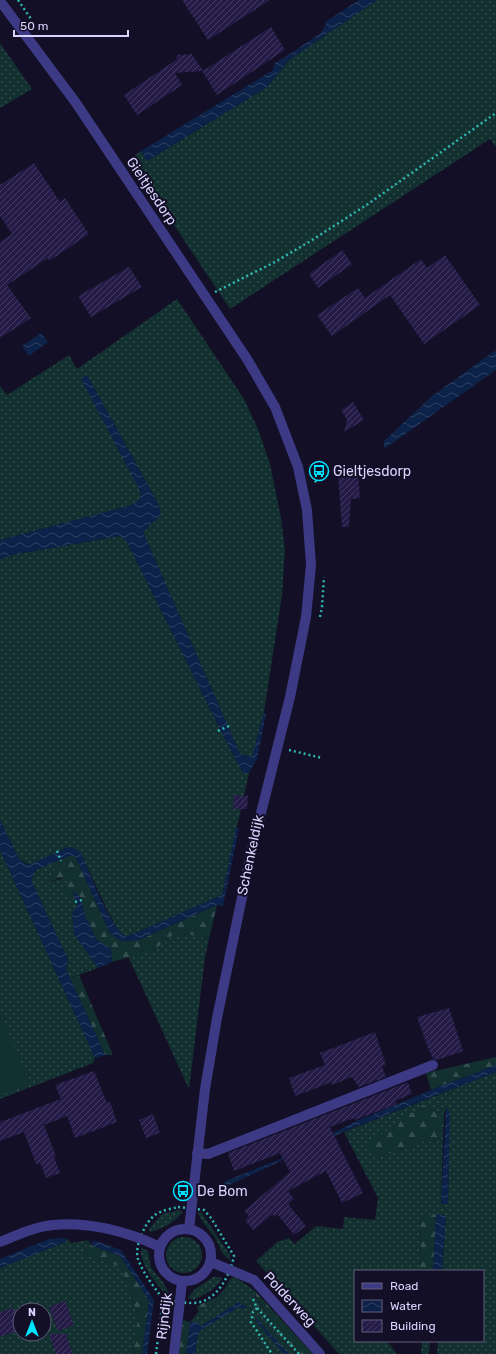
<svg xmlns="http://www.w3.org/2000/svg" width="496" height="1354" font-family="Rubik,sans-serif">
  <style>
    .grass { fill: url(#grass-dots); fill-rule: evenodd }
    .forest { fill: url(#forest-firs) }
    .pitch { fill: #12302f }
    .water { fill: url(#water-waves) }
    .building { fill: url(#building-hatch) }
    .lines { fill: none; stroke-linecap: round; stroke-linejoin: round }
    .path { stroke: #2fb8b0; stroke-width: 2.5; stroke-dasharray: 2 3; stroke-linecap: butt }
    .minor { stroke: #3d3a85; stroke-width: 10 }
    .labels { text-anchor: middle; stroke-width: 4; stroke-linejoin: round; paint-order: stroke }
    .street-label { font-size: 14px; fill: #d9d4ff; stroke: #130f26 }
    .poi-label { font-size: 14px; fill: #d9d4ff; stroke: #130f26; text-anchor: start }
  </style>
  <defs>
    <pattern id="grass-dots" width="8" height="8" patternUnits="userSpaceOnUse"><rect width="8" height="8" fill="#12302f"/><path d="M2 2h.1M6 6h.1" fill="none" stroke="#344d4e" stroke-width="1.8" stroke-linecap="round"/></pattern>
    <pattern id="forest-firs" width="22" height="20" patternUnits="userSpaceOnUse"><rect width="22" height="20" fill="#12302f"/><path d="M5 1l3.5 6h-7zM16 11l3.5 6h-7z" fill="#344d4e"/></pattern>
    <pattern id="water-waves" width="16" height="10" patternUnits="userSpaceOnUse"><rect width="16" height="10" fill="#0c2248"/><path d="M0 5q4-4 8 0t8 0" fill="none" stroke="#2f4163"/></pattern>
    <pattern id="building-hatch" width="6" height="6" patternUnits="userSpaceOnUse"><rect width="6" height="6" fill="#241b47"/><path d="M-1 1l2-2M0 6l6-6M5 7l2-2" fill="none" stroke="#433b63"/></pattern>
  </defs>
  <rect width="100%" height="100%" fill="#130f26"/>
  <g class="grass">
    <polygon points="377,0 496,0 496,147 490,139 230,309 130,159 141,151 147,161 267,87 289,60"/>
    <polygon points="0,43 32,89 0,108"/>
    <polygon points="177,299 244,399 258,429 270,464 281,518 285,550 282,595 264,712 252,757 240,754 143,532 161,515 159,505 87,375 140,491 140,499 132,505 0,540 0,386 7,395 69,355 77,369"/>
    <polygon points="120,536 127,542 227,743 243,773 249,773 222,895 126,937 120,933 108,912 81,853 69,847 29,865 19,859 0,820 0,559 17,554"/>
    <polygon points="0,850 95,1058 93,1063 0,1099"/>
    <polygon points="64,858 48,879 49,883 67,877 72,894 78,904 74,934 98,968 70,978 66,968 68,959 31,880 36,870"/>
    <polygon points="174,934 191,935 209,939 205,957 189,1089 128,956 154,950"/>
    <path d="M 496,1072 L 496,1354 L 437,1354 L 438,1341 L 483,1341 L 483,1271 L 442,1271 L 446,1216 L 436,1214 L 421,1216 L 420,1271 L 355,1271 L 355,1341 L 387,1341 L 397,1354 L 339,1354 L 256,1261 L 277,1242 L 289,1238 L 295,1244 L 316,1226 L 343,1229 L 344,1217 L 375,1220 L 378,1198 L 344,1132 ZM 423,1105 L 444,1115 L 446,1108 L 450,1112 L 448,1204 L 441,1203 L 443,1137 L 374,1158 Z"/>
    <path d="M 180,1210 L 183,1212 C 174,1222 163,1229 150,1232 L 149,1229 L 162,1214 Z"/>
    <path d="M 201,1212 L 230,1255 L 230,1260 C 219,1253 220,1244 213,1235 C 207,1227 202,1222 198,1213 Z"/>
    <circle cx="184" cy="1255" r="18"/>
    <path d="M 66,1238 L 71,1243 L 89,1240 L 84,1254 L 121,1267 L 138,1316 L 133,1354 L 0,1354 L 0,1268 L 66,1242 ZM 20,1310 L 44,1310 L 44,1334 L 20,1334 Z"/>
    <path d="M 141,1247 L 148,1251 L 151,1268 L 163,1282 L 169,1293 L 167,1295 C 156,1285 139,1263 141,1247 Z"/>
    <path d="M 213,1277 L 220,1277 L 222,1279 C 215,1290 205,1294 194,1300 L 188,1298 L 195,1289 Z"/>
    <polygon points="235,1277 254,1290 254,1294 282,1339 296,1354 195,1354 199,1323 190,1322 200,1310 200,1305 204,1308 214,1304 227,1293 225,1288 230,1279"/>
    <polygon points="422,1341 430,1341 429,1354 421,1354"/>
  </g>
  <g class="forest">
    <polygon points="69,856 75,856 110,933 120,941 139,940 217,905 209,939 191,935 174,934 154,950 112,962 111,949 96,939 90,925 86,919 80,897 73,892 74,896 62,892 68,883 67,878 60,878 49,883 48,879 64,858"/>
    <polygon points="79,975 113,1055 105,1055 70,978"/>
    <polygon points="496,1057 496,1065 431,1090 426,1073"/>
    <polygon points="423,1105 444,1115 443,1137 374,1158 367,1144"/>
    <polygon points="436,1214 433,1271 420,1271 421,1216"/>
    <polygon points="89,1240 91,1245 120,1256 149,1300 142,1354 133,1354 138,1316 121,1267 84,1254"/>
    <polygon points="225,1288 228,1293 214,1304 198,1311 197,1306 217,1297"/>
    <polygon points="254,1290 313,1354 297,1354 282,1339 254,1293"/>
    <polygon points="183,1320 190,1322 186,1354 179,1354"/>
  </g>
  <polygon class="pitch" points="0,1013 30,1083 0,1096"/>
  <g class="water">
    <polygon points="359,0 377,0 289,60 267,87 147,161 141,151 273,70 275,63 287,56 321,33 327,21"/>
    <polygon points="41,333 48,342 29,356 22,346"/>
    <polygon points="496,350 496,370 384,449 384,441 432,396"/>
    <polygon points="87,375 159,505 161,515 143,532 240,754 252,757 264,712 266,714 257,759 249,773 243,773 227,743 127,542 120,536 17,554 0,559 0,540 132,505 140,499 140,491 81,379"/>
    <path d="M 0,820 L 19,859 L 28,865 L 69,847 L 74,848 L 81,853 C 91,875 108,924 126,937 L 222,895 L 236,828 L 239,828 L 223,906 L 216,905 L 139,940 L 120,941 L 110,933 L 75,856 L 69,856 L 36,870 L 31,880 L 68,959 L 66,968 L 70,978 L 105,1055 L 95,1058 L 0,850 Z"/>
    <path d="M 73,891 L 80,897 L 86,919 L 90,925 L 96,939 L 111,949 L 112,962 L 98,968 L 74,934 L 72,912 C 81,904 74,901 73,891 Z"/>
    <polygon points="496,1065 496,1072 345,1131 223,1188 221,1183 297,1152 354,1122 431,1090"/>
    <polygon points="446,1108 450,1112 448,1204 441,1204"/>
    <polygon points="436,1214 446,1216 442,1271 433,1271"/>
    <polygon points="66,1238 66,1242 0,1268 0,1259 49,1239"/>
    <polygon points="93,1240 121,1250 154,1300 147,1354 142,1354 149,1300 120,1256 91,1245"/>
    <polygon points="239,1302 247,1307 245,1309 239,1307 201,1330 197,1336 195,1354 186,1354 190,1322 197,1322 201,1326"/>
    <polygon points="257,1319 289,1354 284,1354 255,1320"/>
  </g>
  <g class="building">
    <polygon points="182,0 270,0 208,40"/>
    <polygon points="271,27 285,50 217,95 202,71 175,73 182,85 137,115 124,95 176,60 178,55 192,54 203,71"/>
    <polygon points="34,163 60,202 65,198 89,234 49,261 48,258 7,285 31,318 0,338 0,242 12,234 0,216 0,185"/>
    <polygon points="342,250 352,264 318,288 309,274"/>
    <polygon points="445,255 480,305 424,344 390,295 332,336 317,315 358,288 365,298 421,259 427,268"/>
    <polygon points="129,267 142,287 91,317 78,296"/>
    <polygon points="353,402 364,420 344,432 347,420 341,410"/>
    <polygon points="358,473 360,498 351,499 349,527 342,527 338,475"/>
    <polygon points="234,795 248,796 247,809 233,809"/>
    <polygon points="449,1008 463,1051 437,1060 433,1059 427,1045 417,1017"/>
    <polygon points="375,1032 386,1065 382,1066 386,1077 359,1087 352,1077 332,1085 332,1082 295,1096 289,1078 325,1065 320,1053"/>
    <polygon points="94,1071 107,1103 110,1102 117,1122 75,1138 67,1116 44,1125 56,1156 54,1157 60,1173 46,1178 40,1163 36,1164 24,1132 0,1141 0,1122 61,1099 55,1085"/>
    <polygon points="408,1082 412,1094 395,1101 397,1104 355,1120 354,1118 330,1127 363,1193 342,1203 326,1171 288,1191 294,1199 288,1204 306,1226 294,1235 277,1214 274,1217 273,1214 253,1230 245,1220 249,1216 244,1211 290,1172 280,1153 234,1171 228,1153"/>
    <polygon points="153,1114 160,1133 146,1138 139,1120"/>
    <polygon points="65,1301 74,1325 58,1331 49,1307"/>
    <polygon points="13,1308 14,1311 20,1309 20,1330 0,1337 0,1312"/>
    <polygon points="49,1334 66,1334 73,1354 56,1354"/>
  </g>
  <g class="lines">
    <g class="path">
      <polyline points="18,0 31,19"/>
      <polyline points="215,292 273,263 309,242 368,204 496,113"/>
      <polyline points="312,466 316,484"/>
      <polyline points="320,617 322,607 324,577"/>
      <polyline points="218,731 231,725"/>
      <polyline points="289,750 322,758"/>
      <polyline points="57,851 61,861"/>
      <polyline points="75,902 82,900"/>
      <path d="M 178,1207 L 204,1210 L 211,1218 L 234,1256 C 230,1275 217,1302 194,1303 C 183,1303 173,1301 163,1299 C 154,1287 143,1273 138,1259 C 134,1247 145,1222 155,1215 C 161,1210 171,1209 178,1207 Z"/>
      <polyline points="253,1299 257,1308 299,1354"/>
      <polyline points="257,1308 253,1312 251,1322 272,1354"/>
      <polyline points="156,1354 163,1299"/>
    </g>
    <g class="minor">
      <polyline points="0,1 76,103 247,359 275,407 298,467 307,510 311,565 306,617 290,697 252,849 217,1018 205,1089 189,1229"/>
      <polyline points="197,1153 208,1154 433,1065"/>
      <circle cx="185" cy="1255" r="26"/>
      <path d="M 0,1242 C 17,1235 34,1227 53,1225 C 88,1221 129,1232 160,1247"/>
      <polyline points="211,1262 254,1280 320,1354"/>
      <polyline points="174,1354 182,1282"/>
    </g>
  </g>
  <defs>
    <symbol id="bus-ring" viewBox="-11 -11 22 22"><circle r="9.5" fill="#130f26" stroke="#00e5ff" stroke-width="1.5"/><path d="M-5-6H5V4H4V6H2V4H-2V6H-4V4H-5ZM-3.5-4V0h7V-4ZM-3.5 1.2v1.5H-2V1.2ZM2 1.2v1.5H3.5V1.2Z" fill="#00e5ff"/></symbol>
  </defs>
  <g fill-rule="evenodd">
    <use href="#bus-ring" x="308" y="460" width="22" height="22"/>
    <use href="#bus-ring" x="172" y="1180" width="22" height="22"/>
  </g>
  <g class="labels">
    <g class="street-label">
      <text transform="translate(152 191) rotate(56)" y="5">Gieltjesdorp</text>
      <text transform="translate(250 855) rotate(-78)" y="5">Schenkeldijk</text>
      <text transform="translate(290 1299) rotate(47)" y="5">Polderweg</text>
      <text transform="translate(164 1316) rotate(-83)" y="5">Rijndijk</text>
    </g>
    <g class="poi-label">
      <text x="333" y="476">Gieltjesdorp</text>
      <text x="197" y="1196">De Bom</text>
    </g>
  </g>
  <rect x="354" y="1270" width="130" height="72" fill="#130f26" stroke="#625e7d"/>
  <rect x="362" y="1283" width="20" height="6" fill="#3d3a85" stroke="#625e7d"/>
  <text x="390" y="1290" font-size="12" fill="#d9d4ff">Road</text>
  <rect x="362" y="1300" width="20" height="12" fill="url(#water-waves)" stroke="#625e7d"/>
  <text x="390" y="1310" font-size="12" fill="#d9d4ff">Water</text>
  <rect x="362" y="1320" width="20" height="12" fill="url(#building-hatch)" stroke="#625e7d"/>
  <text x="390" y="1330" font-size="12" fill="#d9d4ff">Building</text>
  <g transform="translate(32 1322)"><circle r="19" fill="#130f26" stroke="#625e7d"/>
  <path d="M0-3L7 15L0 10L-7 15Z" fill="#00e5ff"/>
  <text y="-6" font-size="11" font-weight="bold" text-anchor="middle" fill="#d9d4ff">N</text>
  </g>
  <path d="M14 30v6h114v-6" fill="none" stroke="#d9d4ff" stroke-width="2"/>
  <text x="20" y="30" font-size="12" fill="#d9d4ff" stroke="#130f26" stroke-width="3" paint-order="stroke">50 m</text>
</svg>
